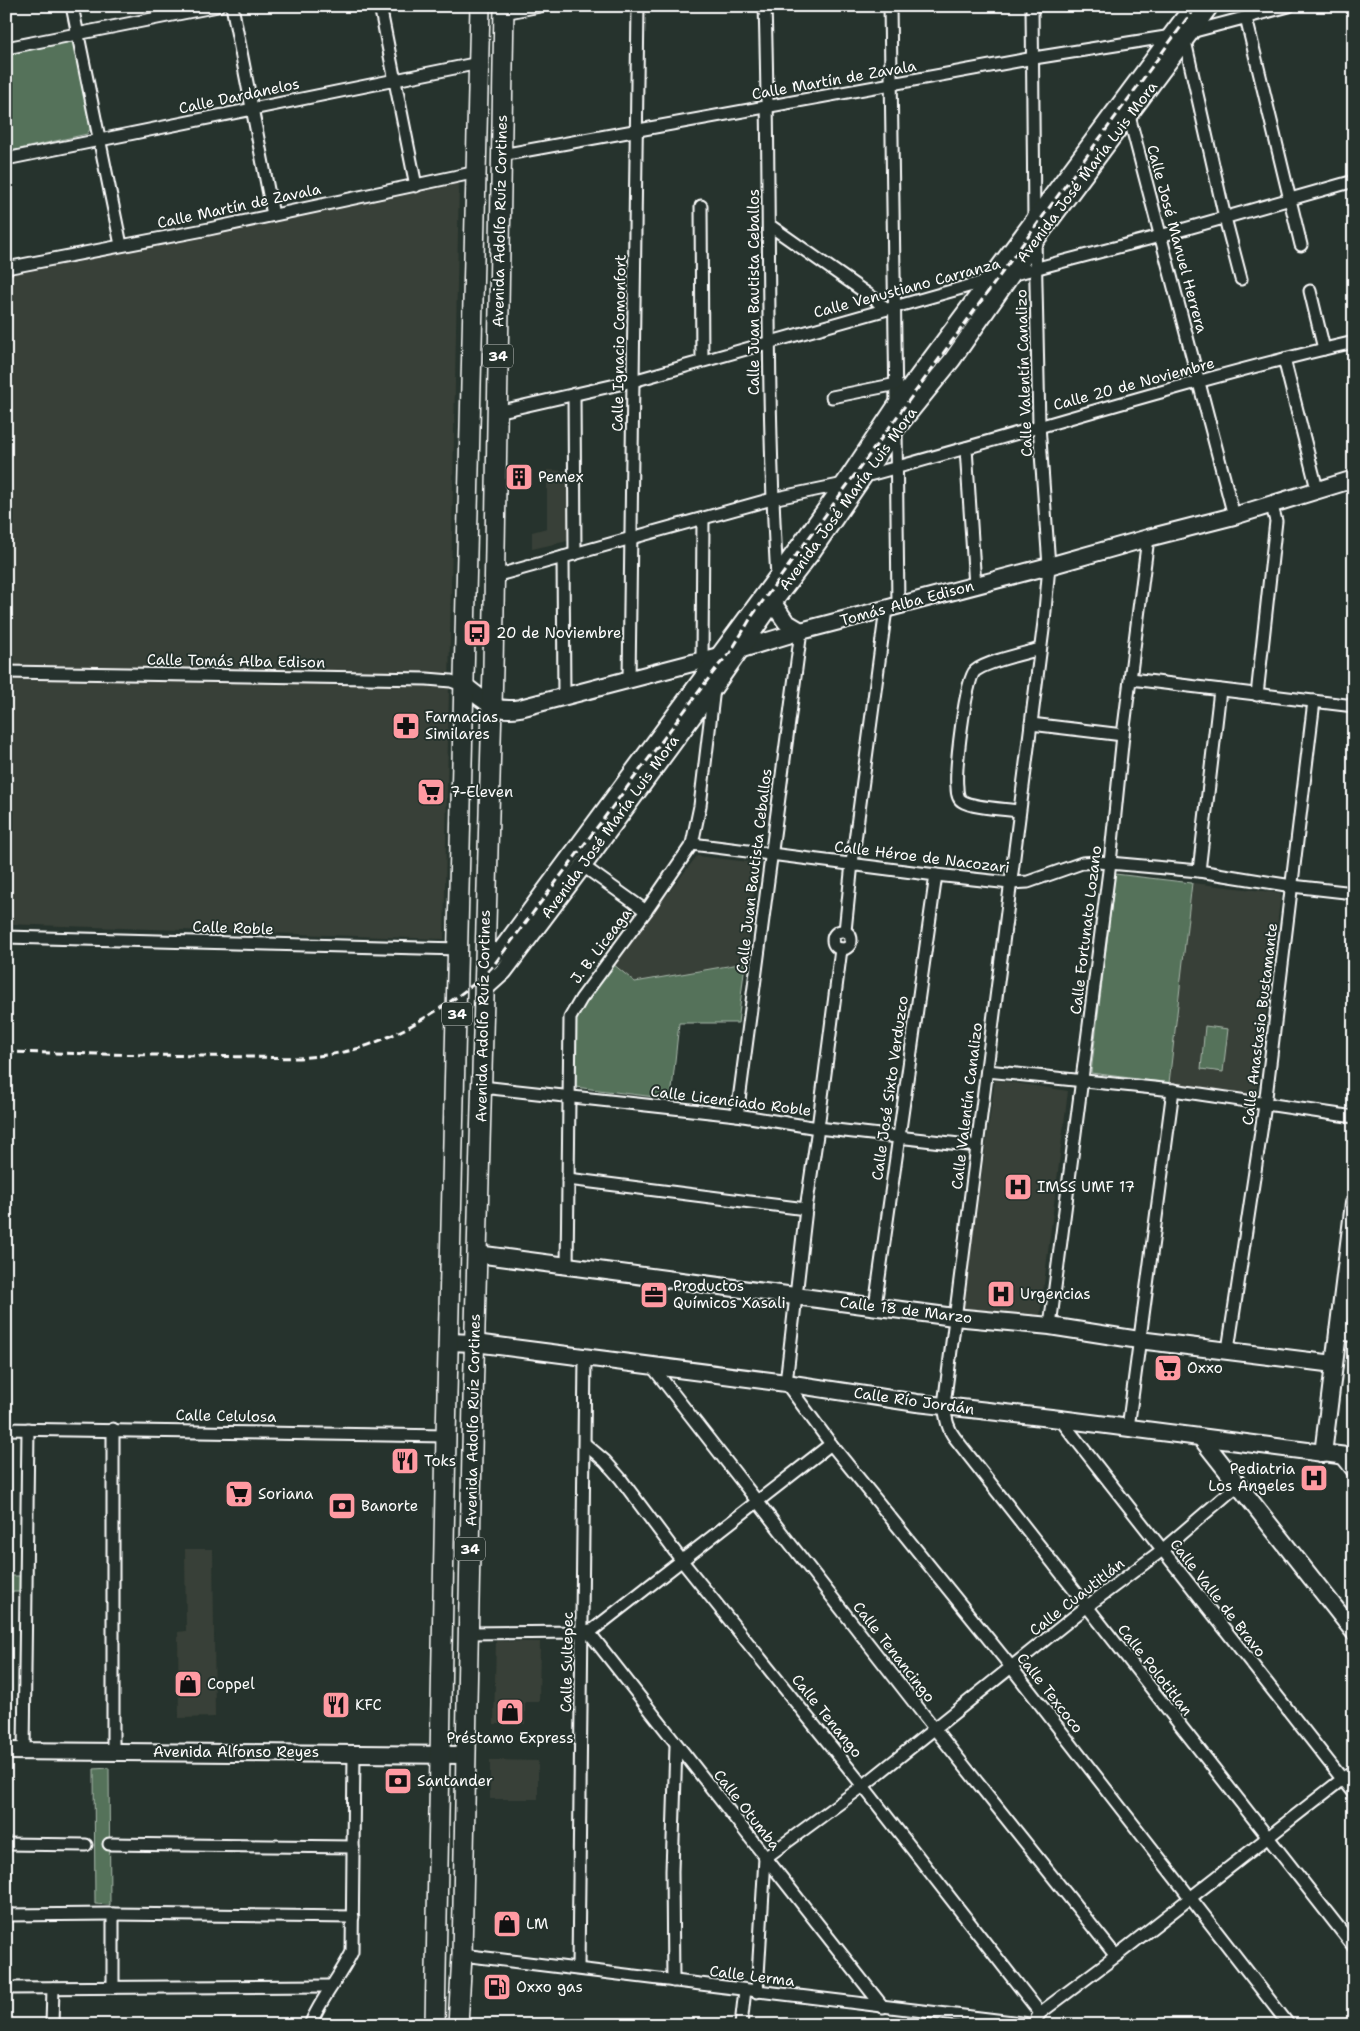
<svg xmlns="http://www.w3.org/2000/svg" width="1360" height="2031" font-family="'Shantell Sans',sans-serif">
  <style>
    .built { fill: #394037 }
    .green { fill: #54725a; stroke: #aab8ac }
    .lines { fill: none; stroke-linecap: round; stroke-linejoin: round }
    .street-casing { stroke: #fff; stroke-width: 15 }
    .secondary-casing { stroke: #fff; stroke-width: 20 }
    .primary-casing { stroke: #fff; stroke-width: 22 }
    .street { stroke: #26332d; stroke-width: 11 }
    .secondary { stroke: #26332d; stroke-width: 16 }
    .primary { stroke: #26332d; stroke-width: 19 }
    .rail { stroke: #fff; stroke-width: 3; stroke-dasharray: 8 4; stroke-linecap: butt }
    .labels { text-anchor: middle; stroke-width: 4; stroke-linejoin: round; paint-order: stroke }
    .shield { fill: #26332d; stroke: #bec2c0; stroke-width: 1 }
    .shield-label { font-size: 14px; font-weight: bold; fill: #fff }
    .street-label { font-size: 15px; fill: #fff; stroke: #26332d }
    .poi-label { font-size: 15px; fill: #fff; stroke: #26332d; text-anchor: start }
  </style>
  <rect width="100%" height="100%" fill="#26332d"/>
  <filter id="ink" filterUnits="userSpaceOnUse"><feTurbulence type="fractalNoise" baseFrequency=".02" numOctaves="2"/><feDisplacementMap in="SourceGraphic" scale="10" xChannelSelector="R" yChannelSelector="G"/><feConvolveMatrix kernelMatrix="1 2 1 2 8 2 1 2 1" color-interpolation-filters="sRGB"/></filter>
  <g filter="url(#ink)">
    <g class="built">
      <polygon points="459,180 444,939 6,924 6,270"/>
      <polygon points="547,470 571,471 572,540 532,549 532,532 547,528"/>
      <polygon points="697,856 758,863 745,963 635,982 613,964"/>
      <polygon points="1192,883 1281,893 1256,1095 1169,1083"/>
      <polygon points="995,1080 1068,1091 1040,1316 963,1308"/>
      <polygon points="185,1549 213,1549 215,1717 179,1718 178,1632 186,1631"/>
      <polygon points="496,1641 540,1642 539,1702 525,1702 525,1724 494,1724"/>
      <polygon points="490,1760 538,1761 538,1799 490,1799"/>
    </g>
    <g class="green">
      <polygon points="65,40 74,43 92,126 87,134 6,152 6,54"/>
      <polygon points="1115,874 1192,883 1169,1083 1091,1073"/>
      <polygon points="745,963 738,1023 679,1023 671,1099 575,1087 575,1014 613,964 635,982"/>
      <polygon points="1205,1026 1228,1029 1223,1072 1201,1069"/>
      <rect x="6" y="1576" width="14" height="16"/>
      <polygon points="109,1768 110,1905 95,1904 94,1769"/>
    </g>
    <g class="lines">
      <defs>
        <g id="street">
          <polyline points="72,6 121,245"/>
          <polyline points="232,6 273,215"/>
          <polyline points="380,6 416,186"/>
          <path d="M 765,6 C 771,196 765,387 777,577"/>
          <polyline points="890,6 896,406"/>
          <polyline points="1032,6 1034,220"/>
          <polyline points="504,13 540,6"/>
          <polyline points="1246,18 1301,245"/>
          <polyline points="1191,32 1289,6"/>
          <polyline points="1185,41 1225,218 1241,279"/>
          <polyline points="6,48 218,6"/>
          <polyline points="1129,116 1234,516"/>
          <polyline points="501,155 1034,58 1172,36"/>
          <polyline points="6,159 479,63"/>
          <polyline points="701,206 702,361"/>
          <polyline points="769,225 876,300 885,309"/>
          <path d="M 1035,239 L 1039,425 L 1049,566 L 1044,622 L 944,1405 C 946,1418 947,1428 955,1438 L 1354,1947"/>
          <polyline points="6,268 209,229 477,172"/>
          <polyline points="1011,275 1160,236 1354,181"/>
          <polyline points="1310,291 1324,349"/>
          <polyline points="1284,359 1317,489"/>
          <polyline points="574,394 575,554"/>
          <polyline points="832,397 897,384"/>
          <polyline points="497,412 633,381 990,280"/>
          <polyline points="896,429 898,606"/>
          <polyline points="966,448 975,586"/>
          <path d="M 865,476 C 1028,432 1189,380 1354,342"/>
          <polyline points="563,557 564,697"/>
          <polyline points="495,576 772,499 844,484"/>
          <polyline points="702,661 703,519"/>
          <polyline points="6,672 427,679 451,681 465,686"/>
          <polyline points="1131,679 1354,706"/>
          <polyline points="629,680 638,6"/>
          <polyline points="1257,695 1276,521 1271,503"/>
          <polyline points="1031,724 1123,735"/>
          <path d="M 1019,811 C 1007,809 972,808 962,801 C 958,799 957,792 957,787 C 955,771 965,680 975,671 C 985,662 1026,653 1040,649"/>
          <polyline points="692,844 936,875 1010,883 1028,882 1082,863 1098,862 1199,871 1292,886 1354,893"/>
          <polyline points="583,866 646,911"/>
          <polyline points="1199,871 1220,690"/>
          <polyline points="845,931 852,863 886,609"/>
          <circle cx="842" cy="940" r="9"/>
          <polyline points="6,937 459,949"/>
          <polyline points="841,949 818,1128 806,1209 786,1383 831,1444 1012,1668 1289,2025"/>
          <polyline points="987,1071 1173,1090 1354,1117"/>
          <polyline points="482,1087 737,1115 818,1128 977,1146"/>
          <polyline points="737,1115 801,631"/>
          <polyline points="568,1179 806,1209"/>
          <polyline points="567,1266 570,1018 581,999 646,911 692,844 700,806 714,688"/>
          <polyline points="875,1306 936,875"/>
          <polyline points="1050,1326 1110,863 1123,735 1148,538"/>
          <polyline points="1228,1350 1265,1105 1314,701"/>
          <polyline points="651,1365 934,1728 1116,1956"/>
          <polyline points="1060,1419 1354,1794"/>
          <polyline points="1128,1428 1173,1090"/>
          <polyline points="6,1429 446,1436"/>
          <polyline points="585,1444 605,1461 620,1478 682,1561 863,1786 1040,2013"/>
          <polyline points="1340,1455 1354,1473"/>
          <polyline points="588,1631 883,2007"/>
          <polyline points="468,1633 582,1632 594,1629 831,1444"/>
          <polyline points="24,1751 28,1429"/>
          <polyline points="113,1752 113,1429"/>
          <polyline points="6,1844 86,1845"/>
          <polyline points="109,1844 353,1847"/>
          <polyline points="6,1915 113,1914 353,1917"/>
          <polyline points="462,1955 1038,2025"/>
          <polyline points="578,1968 585,1357"/>
          <polyline points="673,1981 672,1871 676,1746"/>
          <polyline points="113,1987 113,1914"/>
          <polyline points="6,1988 331,1986"/>
          <polyline points="757,1992 765,1858 863,1786 1086,1607 1161,1551 1239,1484"/>
          <polyline points="1037,2018 1040,2013 1116,1956 1354,1770"/>
          <polyline points="52,2025 53,1988"/>
          <path d="M 310,2025 C 321,1998 340,1977 352,1952 L 354,1753"/>
          <polyline points="741,2025 745,1990"/>
        </g>
        <g id="secondary">
          <polyline points="773,603 786,622 801,631"/>
          <path d="M 465,686 C 485,701 494,713 520,708 L 719,656 L 801,631 L 1049,566 L 1148,538 L 1234,516 L 1354,479"/>
          <polyline points="484,967 502,949 777,577 844,484 896,406 1193,6"/>
          <polyline points="484,989 504,971 583,866 715,686 773,603 809,556 896,429 952,360 1035,241 1210,6"/>
          <polyline points="477,1254 954,1317 1050,1326 1139,1340 1334,1364"/>
          <polyline points="1338,1331 1354,1333"/>
          <polyline points="448,1342 475,1343 786,1383 917,1403 1060,1419 1354,1457"/>
          <polyline points="1202,1439 1354,1632"/>
          <polyline points="1323,1454 1354,1203"/>
          <polyline points="6,1751 465,1755"/>
        </g>
        <g id="primary">
          <polyline points="435,2025 446,1436 480,6"/>
          <polyline points="458,2025 462,1955 473,1400 493,668 504,6"/>
        </g>
      </defs>
      <use href="#street" class="street-casing"/>
      <use href="#secondary" class="secondary-casing"/>
      <use href="#primary" class="primary-casing"/>
      <use href="#street" class="street"/>
      <use href="#secondary" class="secondary"/>
      <use href="#primary" class="primary"/>
      <path class="rail" d="M 6,1052 L 299,1058 C 319,1056 338,1054 356,1049 C 399,1037 463,998 493,966 L 718,666 L 730,653 L 752,616 L 1196,6"/>
    </g>
  </g>
  <defs>
    <symbol id="building-square" viewBox="-11 -11 22 22"><rect x="-9" y="-9" width="18" height="18" rx="4" fill="#ff9aa2" stroke="#26332d"/><path d="M-4-6H4V6H1V3H-1V6H-4ZM-2.5-4.3h1.7v1.8h-1.7ZM.8-4.3h1.7v1.8H.8ZM-2.5-1h1.7V.8h-1.7ZM.8-1h1.7V.8H.8Z" fill="#111"/></symbol>
    <symbol id="bus-square" viewBox="-11 -11 22 22"><rect x="-9" y="-9" width="18" height="18" rx="4" fill="#ff9aa2" stroke="#26332d"/><path d="M-5-6H5V4H4V6H2V4H-2V6H-4V4H-5ZM-3.5-4V0h7V-4ZM-3.5 1.2v1.5H-2V1.2ZM2 1.2v1.5H3.5V1.2Z" fill="#111"/></symbol>
    <symbol id="pharmacy-square" viewBox="-11 -11 22 22"><rect x="-9" y="-9" width="18" height="18" rx="4" fill="#ff9aa2" stroke="#26332d"/><path d="M-2-6h4v4h4v4h-4v4h-4v-4h-4v-4h4Z" fill="#111"/></symbol>
    <symbol id="supermarket-square" viewBox="-11 -11 22 22"><rect x="-9" y="-9" width="18" height="18" rx="4" fill="#ff9aa2" stroke="#26332d"/><path d="M-6-5.5h2.5l.6 2H6L4.5 2H-2.5L-4.4-4H-6ZM-1.5 3.2a1.3 1.3 0 1 0 .1 0ZM3 3.2a1.3 1.3 0 1 0 .1 0Z" fill="#111"/></symbol>
    <symbol id="hospital-square" viewBox="-11 -11 22 22"><rect x="-9" y="-9" width="18" height="18" rx="4" fill="#ff9aa2" stroke="#26332d"/><path d="M-5-5h3v3.5h4V-5h3V5h-3V1.5h-4V5h-3Z" fill="#111"/></symbol>
    <symbol id="office-square" viewBox="-11 -11 22 22"><rect x="-9" y="-9" width="18" height="18" rx="4" fill="#ff9aa2" stroke="#26332d"/><path d="M-6-3h4V-5.5h4V-3h4V5H-6ZM-1-4.5V-3h2v-1.5ZM-6 0V1H6V0Z" fill="#111"/></symbol>
    <symbol id="restaurant-square" viewBox="-11 -11 22 22"><rect x="-9" y="-9" width="18" height="18" rx="4" fill="#ff9aa2" stroke="#26332d"/><path d="M-5-6h1v4h1v-4h1v4h1v-4h1v5L-1.5 .5V6h-2V.5L-5-1ZM5-6V6H3V1.5H1.5Q1.5-4 5-6Z" fill="#111"/></symbol>
    <symbol id="bank-square" viewBox="-11 -11 22 22"><rect x="-9" y="-9" width="18" height="18" rx="4" fill="#ff9aa2" stroke="#26332d"/><path d="M-6-4H6V4H-6ZM0-2.3a2.3 2.3 0 1 0 0 4.6a2.3 2.3 0 1 0 0-4.6Z" fill="#111"/></symbol>
    <symbol id="shop-square" viewBox="-11 -11 22 22"><rect x="-9" y="-9" width="18" height="18" rx="4" fill="#ff9aa2" stroke="#26332d"/><path d="M-5-2.5h2.3a2.7 3.5 0 0 1 5.4 0H5L5.5 6h-11ZM-1.5-2.5h3a1.5 2.3 0 0 0-3 0Z" fill="#111"/></symbol>
    <symbol id="fuel-square" viewBox="-11 -11 22 22"><rect x="-9" y="-9" width="18" height="18" rx="4" fill="#ff9aa2" stroke="#26332d"/><path d="M-5.5-6h7V0h2V4h1.3V-2.5L3-4.5l.8-.8L6-3V5H2.5V1h-1V6h-7ZM-4.2-4.7v3.2H.2V-4.7Z" fill="#111"/></symbol>
  </defs>
  <g fill-rule="evenodd">
    <use href="#building-square" x="503" y="461" width="32" height="32"/>
    <use href="#bus-square" x="461" y="617" width="32" height="32"/>
    <use href="#pharmacy-square" x="390" y="710" width="32" height="32"/>
    <use href="#supermarket-square" x="415" y="776" width="32" height="32"/>
    <use href="#hospital-square" x="1002" y="1171" width="32" height="32"/>
    <use href="#hospital-square" x="985" y="1278" width="32" height="32"/>
    <use href="#office-square" x="638" y="1279" width="32" height="32"/>
    <use href="#supermarket-square" x="1152" y="1352" width="32" height="32"/>
    <use href="#restaurant-square" x="389" y="1445" width="32" height="32"/>
    <use href="#hospital-square" x="1298" y="1462" width="32" height="32"/>
    <use href="#supermarket-square" x="223" y="1478" width="32" height="32"/>
    <use href="#bank-square" x="326" y="1490" width="32" height="32"/>
    <use href="#shop-square" x="172" y="1668" width="32" height="32"/>
    <use href="#restaurant-square" x="320" y="1689" width="32" height="32"/>
    <use href="#shop-square" x="494" y="1696" width="32" height="32"/>
    <use href="#bank-square" x="382" y="1765" width="32" height="32"/>
    <use href="#shop-square" x="491" y="1908" width="32" height="32"/>
    <use href="#fuel-square" x="481" y="1971" width="32" height="32"/>
  </g>
  <g class="labels">
    <g class="shield">
      <rect x="483" y="344.5" width="30" height="23" rx="4"/>
      <rect x="442" y="1002.5" width="30" height="23" rx="4"/>
      <rect x="455" y="1537.5" width="30" height="23" rx="4"/>
    </g>
    <g class="shield-label">
      <text x="498" y="361">34</text>
      <text x="457" y="1019">34</text>
      <text x="470" y="1554">34</text>
    </g>
    <g class="street-label">
      <text transform="translate(834 80) rotate(-10)" y="5">Calle Martín de Zavala</text>
      <text transform="translate(239 96) rotate(-12)" y="5">Calle Dardanelos</text>
      <text transform="translate(1087 172) rotate(-53)" y="5">Avenida José María Luis Mora</text>
      <text transform="translate(239 206) rotate(-12)" y="5">Calle Martín de Zavala</text>
      <text transform="translate(500 221) rotate(-89)" y="5">Avenida Adolfo Ruíz Cortines</text>
      <text transform="translate(1177 239) rotate(75)" y="5">Calle José Manuel Herrera</text>
      <text transform="translate(907 288) rotate(-15)" y="5">Calle Venustiano Carranza</text>
      <text transform="translate(754 292) rotate(-90)" y="5">Calle Juan Bautista Ceballos</text>
      <text transform="translate(619 343) rotate(-89)" y="5">Calle Ignacio Comonfort</text>
      <text transform="translate(1024 373) rotate(-92)" y="5">Calle Valentín Canalizo</text>
      <text transform="translate(1134 384) rotate(-15)" y="5">Calle 20 de Noviembre</text>
      <text transform="translate(848 499) rotate(-54)" y="5">Avenida José María Luis Mora</text>
      <text transform="translate(907 603) rotate(-15)" y="5">Tomás Alba Edison</text>
      <text transform="translate(236 661) rotate(1)" y="5">Calle Tomás Alba Edison</text>
      <text transform="translate(610 827) rotate(-54)" y="5">Avenida José María Luis Mora</text>
      <text transform="translate(922 857) rotate(7)" y="5">Calle Héroe de Nacozari</text>
      <text transform="translate(754 871) rotate(-83)" y="5">Calle Juan Bautista Ceballos</text>
      <text transform="translate(233 928) rotate(2)" y="5">Calle Roble</text>
      <text transform="translate(1086 930) rotate(-83)" y="5">Calle Fortunato Lozano</text>
      <text transform="translate(601 946) rotate(-53)" y="5">J. B. Liceaga</text>
      <text transform="translate(483 1016) rotate(-89)" y="5">Avenida Adolfo Ruíz Cortines</text>
      <text transform="translate(1260 1024) rotate(-83)" y="5">Calle Anastasio Bustamante</text>
      <text transform="translate(890 1088) rotate(-82)" y="5">Calle José Sixto Verduzco</text>
      <text transform="translate(731 1101) rotate(7)" y="5">Calle Licenciado Roble</text>
      <text transform="translate(967 1106) rotate(-83)" y="5">Calle Valentín Canalizo</text>
      <text transform="translate(906 1310) rotate(7)" y="5">Calle 18 de Marzo</text>
      <text transform="translate(914 1401) rotate(8)" y="5">Calle Río Jordán</text>
      <text transform="translate(226 1416) rotate(1)" y="5">Calle Celulosa</text>
      <text transform="translate(473 1420) rotate(-89)" y="5">Avenida Adolfo Ruíz Cortines</text>
      <text transform="translate(1077 1597) rotate(-38)" y="5">Calle Cuautitlán</text>
      <text transform="translate(1218 1598) rotate(52)" y="5">Calle Valle de Bravo</text>
      <text transform="translate(894 1652) rotate(52)" y="5">Calle Tenancingo</text>
      <text transform="translate(567 1662) rotate(-89)" y="5">Calle Sultepec</text>
      <text transform="translate(1155 1670) rotate(52)" y="5">Calle Polotitlan</text>
      <text transform="translate(1050 1693) rotate(52)" y="5">Calle Texcoco</text>
      <text transform="translate(827 1716) rotate(51)" y="5">Calle Tenango</text>
      <text x="236" y="1757">Avenida Alfonso Reyes</text>
      <text transform="translate(747 1810) rotate(52)" y="5">Calle Otumba</text>
      <text transform="translate(752 1976) rotate(7)" y="5">Calle Lerma</text>
    </g>
    <g class="poi-label">
      <text x="538" y="482">Pemex</text>
      <text x="496" y="638">20 de Noviembre</text>
      <text x="425" y="722">Farmacias<tspan x="425" dy="17">Similares</tspan></text>
      <text x="450" y="797">7-Eleven</text>
      <text x="1037" y="1192">IMSS UMF 17</text>
      <text x="673" y="1291">Productos<tspan x="673" dy="17">Químicos Xasali</tspan></text>
      <text x="1020" y="1299">Urgencias</text>
      <text x="1187" y="1373">Oxxo</text>
      <text x="424" y="1466">Toks</text>
      <text x="1295" y="1474" text-anchor="end">Pediatria<tspan x="1295" dy="17">Los Angeles</tspan></text>
      <text x="258" y="1499">Soriana</text>
      <text x="361" y="1511">Banorte</text>
      <text x="207" y="1689">Coppel</text>
      <text x="355" y="1710">KFC</text>
      <text x="510" y="1743" text-anchor="middle">Préstamo Express</text>
      <text x="417" y="1786">Santander</text>
      <text x="526" y="1929">LM</text>
      <text x="516" y="1992">Oxxo gas</text>
    </g>
  </g>
  <rect width="1360" height="2031" fill="none" stroke="#26332d" stroke-width="25"/>
  <rect x="12" y="12" width="1335" height="2006" fill="none" stroke="#fff" stroke-width="2" filter="url(#ink)"/>
</svg>
